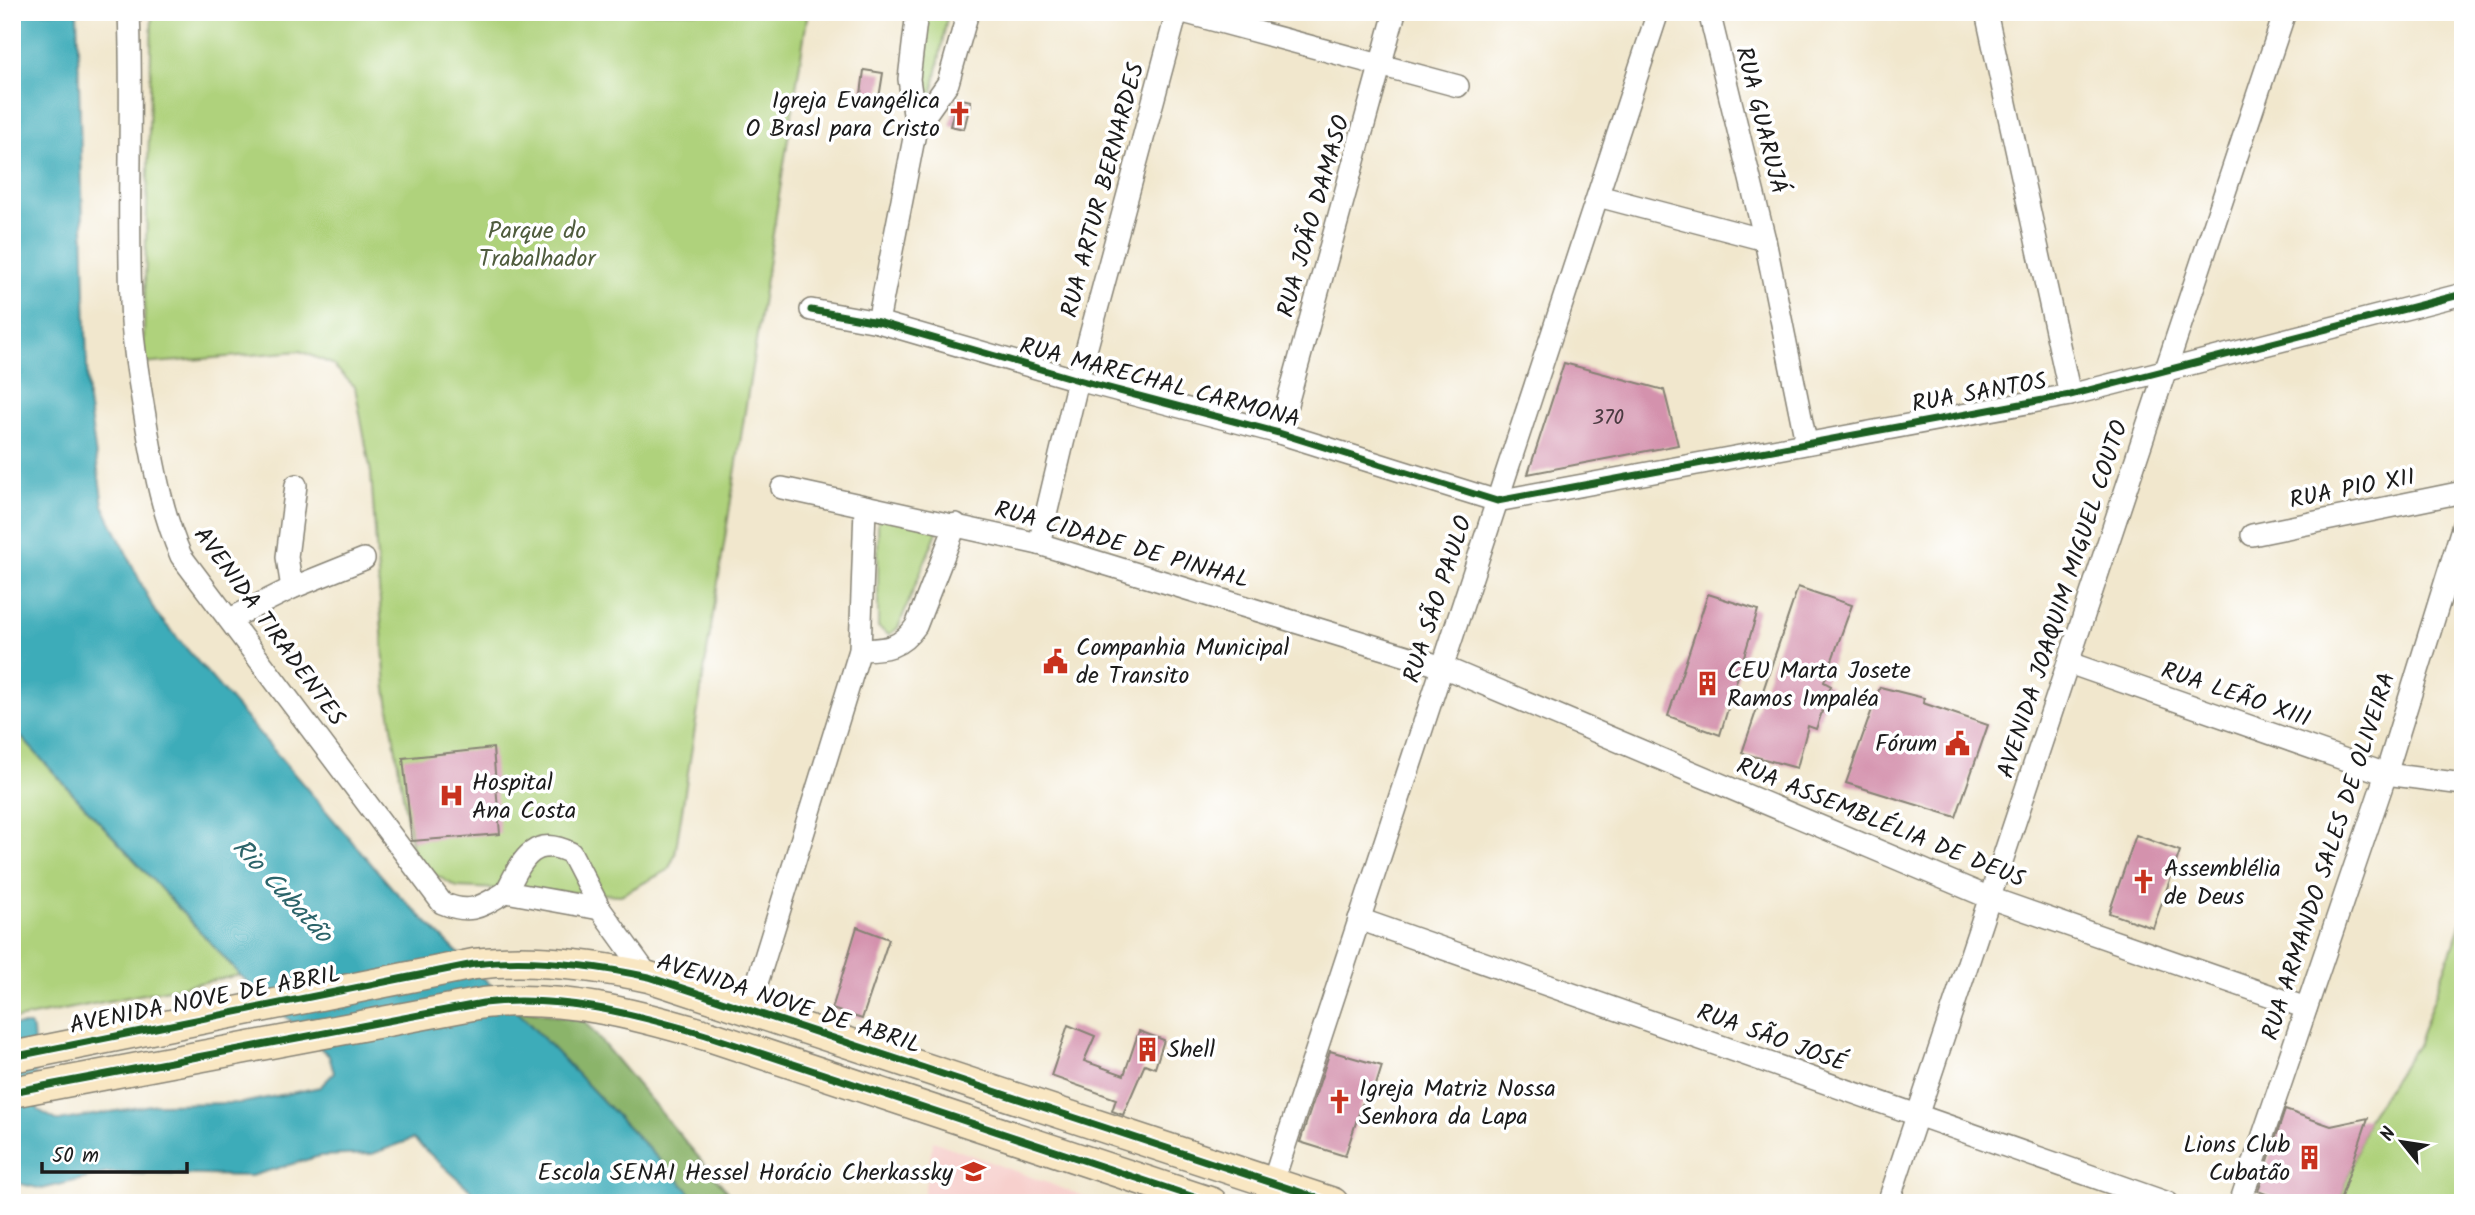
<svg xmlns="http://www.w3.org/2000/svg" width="2475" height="1215" font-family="Kalam,sans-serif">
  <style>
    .built { fill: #f7d0cd }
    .industrial { fill: #d2bec3 }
    .green { fill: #afd27b; stroke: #66774c; stroke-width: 2 }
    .forest { fill: #8bb46b; stroke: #546844; stroke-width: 2 }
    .water { fill: #3dacb9; stroke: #2c646a; stroke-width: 2 }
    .building { fill: #d492ad }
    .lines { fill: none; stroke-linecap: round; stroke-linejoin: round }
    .minor-casing { stroke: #868274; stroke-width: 24 }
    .secondary-casing { stroke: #868274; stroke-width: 33 }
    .minor { stroke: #fff; stroke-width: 21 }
    .secondary { stroke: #f9e7c3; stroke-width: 30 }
    .cycleway-casing { stroke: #fff; stroke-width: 11 }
    .cycleway { stroke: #1b5e20; stroke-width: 7 }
    .labels { text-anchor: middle; stroke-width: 7; stroke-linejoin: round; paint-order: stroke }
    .number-label { font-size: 21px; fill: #4a3a40 }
    .poi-label { font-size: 24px; fill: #1c1c1c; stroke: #fff; text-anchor: start }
    .street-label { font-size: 24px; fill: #1c1c1c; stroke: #fff }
    .park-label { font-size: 24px; fill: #4f5c3d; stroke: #fff }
    .water-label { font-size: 26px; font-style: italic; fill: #2c646a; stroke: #fff }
  </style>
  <rect width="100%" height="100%" fill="#fff"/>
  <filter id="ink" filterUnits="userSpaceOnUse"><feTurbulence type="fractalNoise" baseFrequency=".0143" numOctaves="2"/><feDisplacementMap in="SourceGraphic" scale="14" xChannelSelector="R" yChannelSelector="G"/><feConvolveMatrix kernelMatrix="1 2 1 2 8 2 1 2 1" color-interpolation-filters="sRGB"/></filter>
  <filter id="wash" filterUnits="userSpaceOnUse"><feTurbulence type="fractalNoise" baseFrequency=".00686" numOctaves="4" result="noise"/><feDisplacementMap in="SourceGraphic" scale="28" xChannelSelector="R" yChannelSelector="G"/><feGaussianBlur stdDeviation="1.57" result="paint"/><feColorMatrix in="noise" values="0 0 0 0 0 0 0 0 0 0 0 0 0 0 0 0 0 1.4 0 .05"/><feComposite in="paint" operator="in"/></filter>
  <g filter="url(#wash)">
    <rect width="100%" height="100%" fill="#f1e7cd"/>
    <polygon class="built" points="933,1141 1102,1203 922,1203"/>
    <polygon class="industrial" points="391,1195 400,1203 269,1203"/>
    <g class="green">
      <polygon points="152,12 808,12 675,855 668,870 621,895 457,887 427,870 412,851 386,689 371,473 355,387 332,364 300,351 143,364"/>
      <polygon points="928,12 948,12 932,98 917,95"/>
      <polygon points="878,517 939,527 898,628 889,635 878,627"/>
      <polygon points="12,727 240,975 12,1020"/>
      <polygon points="2463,918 2463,1203 2339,1203 2368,1118 2417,1045"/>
    </g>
    <polygon class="forest" points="514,1008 584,1021 727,1191 732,1203 697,1203 688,1190"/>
    <polygon class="water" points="12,12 77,12 88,401 103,505 155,612 393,889 514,1008 688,1190 697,1203 485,1203 413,1139 372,1154 320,1156 251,1176 108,1173 42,1189 12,1182 12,1025 29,1025 33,1030 38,1110 58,1121 157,1104 242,1103 320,1087 334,1073 329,1056 240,975 12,727"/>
    <g id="blocks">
      <g class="building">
        <polygon points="864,70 883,73 879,98 861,95"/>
        <polygon points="957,98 971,101 964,129 950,126"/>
        <polygon points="1564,363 1664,390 1678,445 1528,474"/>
        <polygon points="1798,587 1852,605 1824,682 1831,686 1816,729 1808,726 1797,768 1742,753"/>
        <polygon points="1708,594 1758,610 1720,735 1668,716"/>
        <polygon points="1880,687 1924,698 1923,703 1988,725 1956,817 1846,783"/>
        <polygon points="493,748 500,834 412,841 403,758"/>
        <polygon points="2136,835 2180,851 2153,928 2109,913"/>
        <polygon points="857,927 889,939 862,1019 832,1009"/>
        <polygon points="1068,1025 1095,1036 1084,1061 1124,1075 1139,1031 1164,1040 1155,1068 1145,1064 1123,1115 1112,1111 1116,1099 1051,1076"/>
        <polygon points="1330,1051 1382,1066 1371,1101 1362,1104 1345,1156 1300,1142"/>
        <polygon points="2285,1110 2331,1126 2368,1118 2339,1203 2289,1203 2258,1191"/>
      </g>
    </g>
  </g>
  <g filter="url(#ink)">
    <use href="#blocks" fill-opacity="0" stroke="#868274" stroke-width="2"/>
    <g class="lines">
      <defs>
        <g id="minor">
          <path d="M 129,12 C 133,108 127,205 131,301 C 132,344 140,386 147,428 C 155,473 163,515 181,556 L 442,903 C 471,915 480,907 506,892 L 600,909"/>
          <polyline points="1183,12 1458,86"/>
          <polyline points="1709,12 1765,240 1806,442"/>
          <polyline points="1986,12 2070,395"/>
          <polyline points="916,128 948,83 968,12"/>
          <polyline points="1598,196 1765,240"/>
          <polyline points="811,310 878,322 1078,380 1279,433 1497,501 2070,395 2463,294"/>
          <polyline points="878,322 916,128 909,79 917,12"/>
          <polyline points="1279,433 1395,12"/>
          <polyline points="782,488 1039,544 1443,667 1990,898 2306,1008"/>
          <polyline points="2252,535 2463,492"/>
          <polyline points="1039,544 1078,380 1177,12"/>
          <polyline points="292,588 287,557 296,485"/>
          <polyline points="230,619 292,588 364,559"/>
          <path d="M 860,650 C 886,649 900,649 916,626 L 956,524"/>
          <polyline points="2069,663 2386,774 2463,784"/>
          <path d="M 506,892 C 521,863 532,833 571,853 L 600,909 L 649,977"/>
          <polyline points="1359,919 2168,1203"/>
          <polyline points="749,1009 860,650 865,508"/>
          <polyline points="1266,1203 1658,12"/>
          <polyline points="1888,1203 2285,12"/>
          <polyline points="2240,1203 2386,774 2463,525"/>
        </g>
        <g id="secondary">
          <path d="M 12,1057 L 474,964 C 532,957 592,965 649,977 L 1333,1203"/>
          <path d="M 12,1092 L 483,1003 C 562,995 632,1013 706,1035 L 1212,1203"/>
        </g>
      </defs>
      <use href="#minor" class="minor-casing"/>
      <use href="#secondary" class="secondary-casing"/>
      <use href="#minor" class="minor"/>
      <use href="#secondary" class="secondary"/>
      <defs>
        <g id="cycleway">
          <polyline points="811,310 878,322 1078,380 1279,433 1497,501 2070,395 2463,294"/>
          <path d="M 12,1057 L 474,964 C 532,957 592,965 649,977 L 1333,1203"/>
          <path d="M 12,1092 L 483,1003 C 562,995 632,1013 706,1035 L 1212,1203"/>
        </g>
      </defs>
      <use href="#cycleway" class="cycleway-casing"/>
      <use href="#cycleway" class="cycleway"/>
    </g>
  </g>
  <defs>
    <symbol id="church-bare" viewBox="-9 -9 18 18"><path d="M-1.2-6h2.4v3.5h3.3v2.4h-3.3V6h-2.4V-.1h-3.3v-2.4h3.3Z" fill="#c8321e" stroke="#fff" stroke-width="2.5" paint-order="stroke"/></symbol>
    <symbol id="civic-bare" viewBox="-9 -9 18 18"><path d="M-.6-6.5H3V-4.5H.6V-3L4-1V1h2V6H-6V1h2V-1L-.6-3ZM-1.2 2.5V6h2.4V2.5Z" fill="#c8321e" stroke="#fff" stroke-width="2.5" paint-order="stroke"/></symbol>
    <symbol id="building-bare" viewBox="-9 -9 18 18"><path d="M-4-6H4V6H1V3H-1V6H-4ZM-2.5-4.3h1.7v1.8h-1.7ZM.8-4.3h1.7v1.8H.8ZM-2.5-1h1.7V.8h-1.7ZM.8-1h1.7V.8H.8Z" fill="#c8321e" stroke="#fff" stroke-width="2.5" paint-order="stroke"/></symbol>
    <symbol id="hospital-bare" viewBox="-9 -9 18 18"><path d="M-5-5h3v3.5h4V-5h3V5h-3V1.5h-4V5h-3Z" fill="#c8321e" stroke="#fff" stroke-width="2.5" paint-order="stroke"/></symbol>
    <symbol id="university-bare" viewBox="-9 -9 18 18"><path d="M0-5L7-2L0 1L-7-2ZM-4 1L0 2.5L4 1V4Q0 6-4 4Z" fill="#c8321e" stroke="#fff" stroke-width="2.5" paint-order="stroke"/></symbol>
  </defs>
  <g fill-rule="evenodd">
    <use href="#church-bare" x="942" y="96" width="35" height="35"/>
    <use href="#civic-bare" x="1038" y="644" width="35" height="35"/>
    <use href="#building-bare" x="1690" y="666" width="35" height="35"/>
    <use href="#civic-bare" x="1940" y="726" width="35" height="35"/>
    <use href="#hospital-bare" x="434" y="778" width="35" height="35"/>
    <use href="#church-bare" x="2126" y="864" width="35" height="35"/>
    <use href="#building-bare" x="1130" y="1032" width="35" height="35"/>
    <use href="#church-bare" x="1322" y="1084" width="35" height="35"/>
    <use href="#building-bare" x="2292" y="1140" width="35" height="35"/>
    <use href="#university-bare" x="956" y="1154" width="35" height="35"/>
  </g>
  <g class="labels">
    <g class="number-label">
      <text x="1608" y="424">370</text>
    </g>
    <g class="poi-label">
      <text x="940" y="108" text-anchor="end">Igreja Evangélica<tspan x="940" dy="28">O Brasl para Cristo</tspan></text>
      <text x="1076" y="655">Companhia Municipal<tspan x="1076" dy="28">de Transito</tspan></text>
      <text x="1727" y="678">CEU Marta Josete<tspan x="1727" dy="28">Ramos Impaléa</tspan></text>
      <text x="1937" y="751" text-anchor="end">Fórum</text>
      <text x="472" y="790">Hospital<tspan x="472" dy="28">Ana Costa</tspan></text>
      <text x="2164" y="876">Assemblélia<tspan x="2164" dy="28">de Deus</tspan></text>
      <text x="1167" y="1057">Shell</text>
      <text x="1359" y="1096">Igreja Matriz Nossa<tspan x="1359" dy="28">Senhora da Lapa</tspan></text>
      <text x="2290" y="1152" text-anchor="end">Lions Club<tspan x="2290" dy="28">Cubatão</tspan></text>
      <text x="953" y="1180" text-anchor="end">Escola SENAI Hessel Horácio Cherkassky</text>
    </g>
    <g class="street-label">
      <text transform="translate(1762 120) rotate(76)" y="8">RUA GUARUJÁ</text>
      <text transform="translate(1102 190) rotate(-75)" y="8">RUA ARTUR BERNARDES</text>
      <text transform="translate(1313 216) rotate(-74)" y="8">RUA JOÃO DAMASO</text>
      <text transform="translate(1160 382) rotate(15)" y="8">RUA MARECHAL CARMONA</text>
      <text transform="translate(1979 392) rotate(-10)" y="8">RUA SANTOS</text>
      <text transform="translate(2352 488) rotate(-11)" y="8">RUA PIO XII</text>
      <text transform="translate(1122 544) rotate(16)" y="8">RUA CIDADE DE PINHAL</text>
      <text transform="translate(1437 599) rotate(-72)" y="8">RUA SÃO PAULO</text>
      <text transform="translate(2062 599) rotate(-72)" y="8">AVENIDA JOAQUIM MIGUEL COUTO</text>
      <text transform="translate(270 626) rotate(54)" y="8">AVENIDA TIRADENTES</text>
      <text transform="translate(2236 694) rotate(19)" y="8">RUA LEÃO XIII</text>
      <text transform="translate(1881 822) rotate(22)" y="8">RUA ASSEMBLÉLIA DE DEUS</text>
      <text transform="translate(2328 856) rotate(-72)" y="8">RUA ARMANDO SALES DE OLIVEIRA</text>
      <text transform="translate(205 999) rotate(-11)" y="8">AVENIDA NOVE DE ABRIL</text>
      <text transform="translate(789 1003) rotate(18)" y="8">AVENIDA NOVE DE ABRIL</text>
      <text transform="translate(1772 1037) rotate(20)" y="8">RUA SÃO JOSÉ</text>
    </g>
    <g class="park-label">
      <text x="537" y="238">Parque do<tspan x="537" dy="28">Trabalhador</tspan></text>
    </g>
    <g class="water-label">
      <text transform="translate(283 890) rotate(47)" y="9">Rio Cubatão</text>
    </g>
  </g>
  <rect width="2475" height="1215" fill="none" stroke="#fff" stroke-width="42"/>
  <g transform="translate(2402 1142) rotate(300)" stroke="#ffffff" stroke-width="5" paint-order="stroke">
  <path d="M0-5L12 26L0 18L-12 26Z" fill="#1c1c1c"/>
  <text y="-10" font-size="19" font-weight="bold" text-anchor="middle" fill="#1c1c1c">N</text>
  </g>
  <path d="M42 1162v10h145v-10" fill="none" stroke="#1c1c1c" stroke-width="3.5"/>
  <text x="52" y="1162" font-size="21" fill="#1c1c1c" stroke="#ffffff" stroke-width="5" paint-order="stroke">50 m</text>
</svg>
